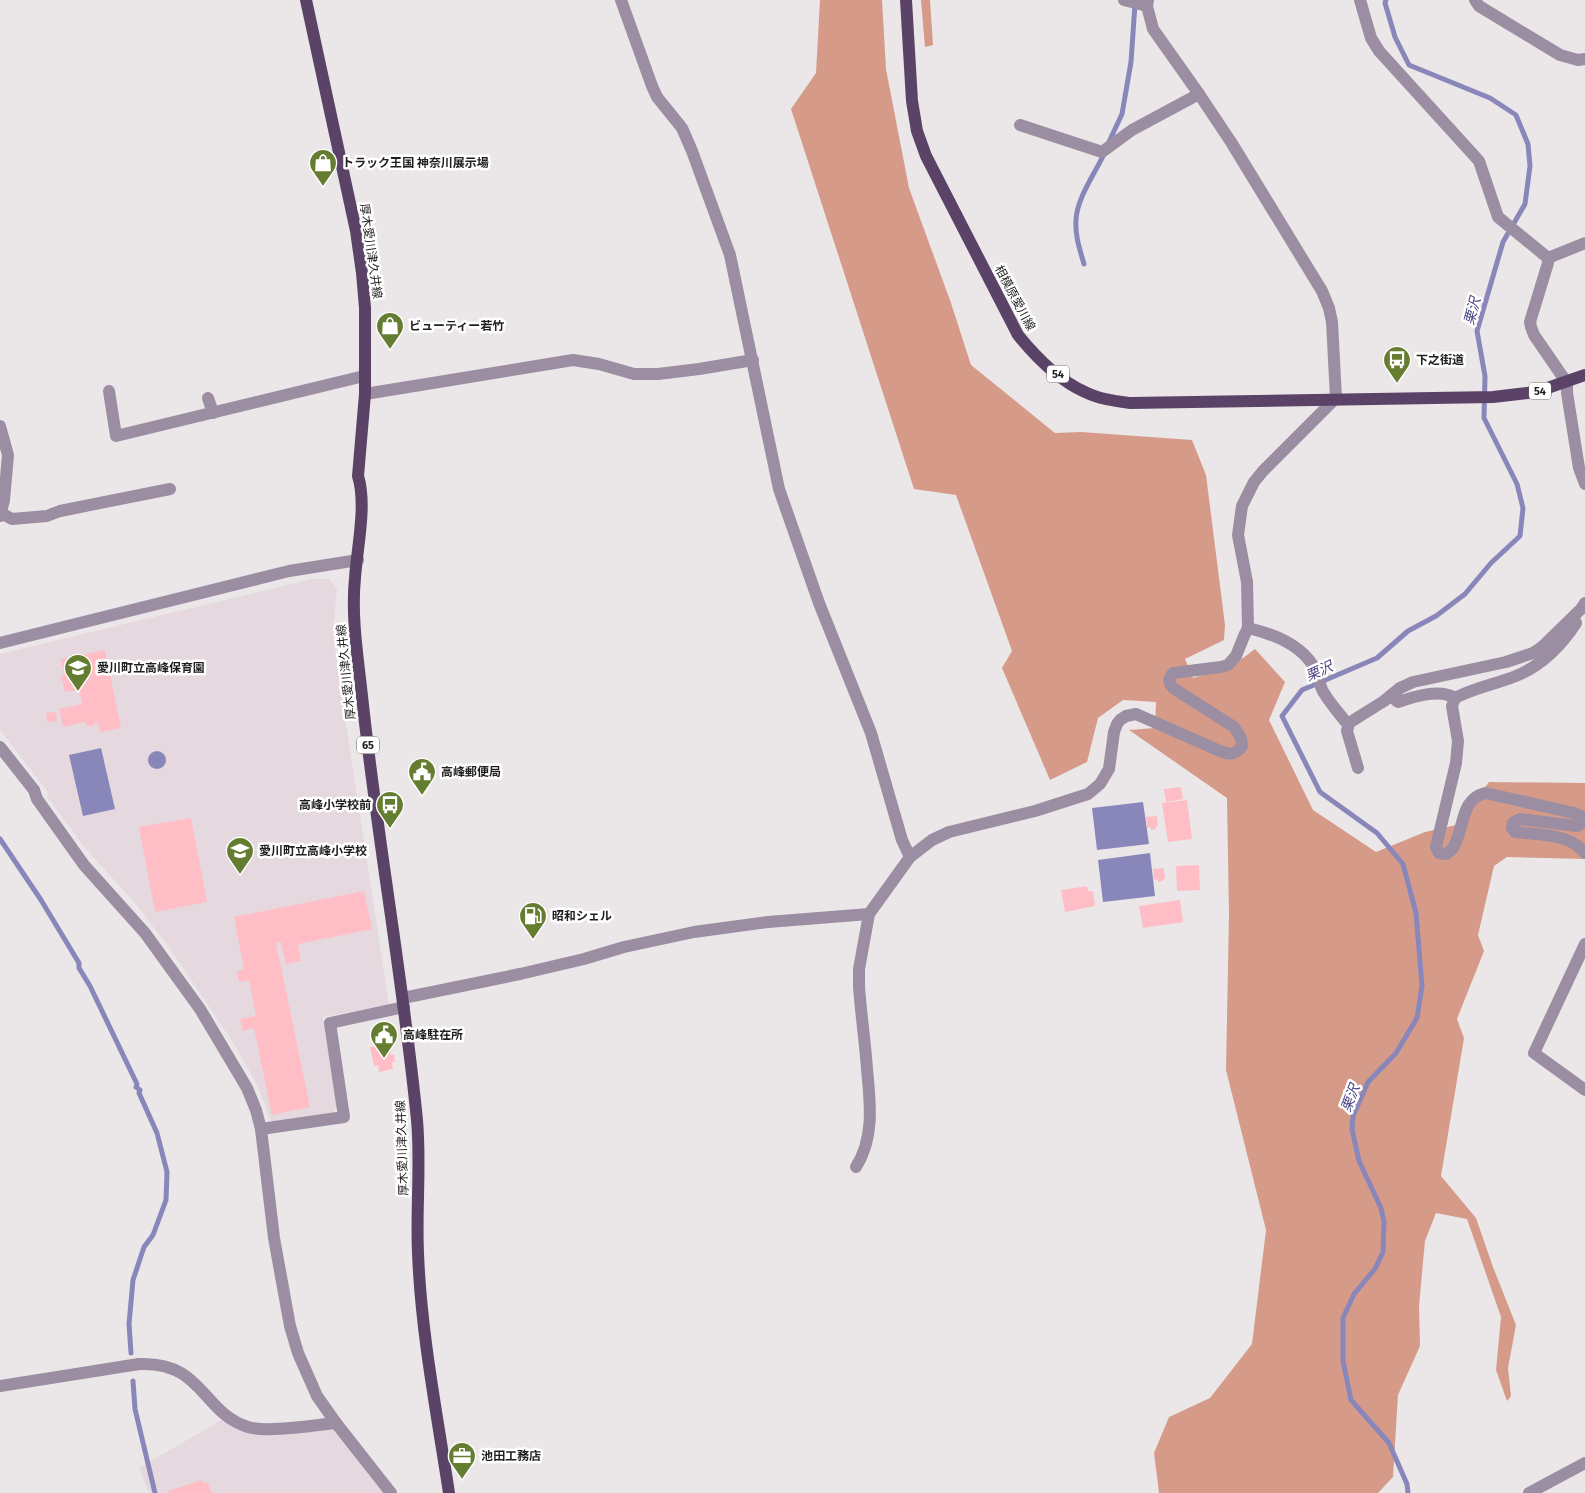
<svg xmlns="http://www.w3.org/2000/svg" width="1585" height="1493" font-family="'Fira Sans','Noto Sans JP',sans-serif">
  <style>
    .built { fill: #e5d8df }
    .forest { fill: #d69b88 }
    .water { fill: #8987ba }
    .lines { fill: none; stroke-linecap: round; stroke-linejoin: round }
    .stream { stroke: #8987ba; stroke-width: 5 }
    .building { fill: #ffbec6 }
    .minor { stroke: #9b8da2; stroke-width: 12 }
    .tertiary { stroke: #9b8da2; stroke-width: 12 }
    .primary { stroke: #5b4367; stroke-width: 12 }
    .labels { text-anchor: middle; stroke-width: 5; stroke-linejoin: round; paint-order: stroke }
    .shield { fill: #fff; stroke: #626262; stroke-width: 1 }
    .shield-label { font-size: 11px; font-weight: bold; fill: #1f1e1e }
    .poi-label { font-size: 12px; font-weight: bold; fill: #1f1e1e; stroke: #fff; text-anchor: start }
    .street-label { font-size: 12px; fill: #1f1e1e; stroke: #fff }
    .water-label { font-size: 14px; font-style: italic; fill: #4c4687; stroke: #fff }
  </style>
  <rect width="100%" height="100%" fill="#ebe7e9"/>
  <g class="built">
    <polygon points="312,579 329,579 337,589 333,630 338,671 389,1005 323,1017 337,1106 333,1113 273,1123 268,1116 267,1110 258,1087 236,1047 171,950 134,902 86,849 47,797 48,792 0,730 0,654"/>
    <polygon points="223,1419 243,1429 333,1428 369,1470 367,1473 383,1493 149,1493 139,1468"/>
  </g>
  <g class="forest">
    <polygon points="820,0 882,0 886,69 909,188 951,303 971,365 1055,433 1081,432 1192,440 1206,475 1225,625 1224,640 1185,659 1193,678 1235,664 1255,649 1285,682 1269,720 1313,810 1376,852 1425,832 1456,825 1489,782 1585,783 1585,859 1507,857 1494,866 1478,935 1484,951 1457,1019 1464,1038 1441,1176 1476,1218 1493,1267 1516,1325 1508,1368 1511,1396 1507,1401 1496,1370 1501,1317 1467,1219 1436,1213 1425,1241 1419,1306 1420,1346 1398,1395 1393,1477 1378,1493 1159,1493 1154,1453 1169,1417 1210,1398 1252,1344 1266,1230 1226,1070 1229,915 1227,798 1129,730 1155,728 1156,702 1123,700 1098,718 1087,762 1050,780 1002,668 1012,651 956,495 914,489 791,109 816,73"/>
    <polygon points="921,0 930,0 933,45 925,47"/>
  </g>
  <g class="water">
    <polygon points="101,748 115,809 83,816 69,755"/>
    <circle cx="157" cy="760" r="9"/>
    <polygon points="1143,802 1149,844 1097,850 1092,808"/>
    <polygon points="1150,853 1155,896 1103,902 1098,860"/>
  </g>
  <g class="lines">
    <g class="stream">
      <polyline points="1386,0 1385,3 1395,37 1409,65 1490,98 1516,115 1528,144 1530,166 1525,204 1503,242 1477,331 1485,376 1484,418 1517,484 1523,508 1520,536 1491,563 1465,594 1436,616 1408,631 1377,658 1302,690 1282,716 1320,792 1377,833 1403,864 1416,913 1422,986 1417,1018 1396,1053 1368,1082 1353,1116 1352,1129 1359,1161 1381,1208 1384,1222 1383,1252 1375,1269 1354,1294 1343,1318 1343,1361 1351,1400 1389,1443 1407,1484 1408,1493"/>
      <polyline points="1108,144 1122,114 1131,62 1135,4"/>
      <path d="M 1084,264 C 1080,250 1075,236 1076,221 C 1076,199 1096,172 1105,152"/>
      <polyline points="0,839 41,900 79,963 79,968 90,986 137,1084 136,1087 140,1090 139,1093 157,1133 167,1172 166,1200 153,1235 144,1247 133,1280 129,1324 131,1353"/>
      <polyline points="133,1381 135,1409 155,1493"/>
    </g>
  </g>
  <g class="building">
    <polygon points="105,650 121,728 100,732 98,722 94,723 95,725 87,727 86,722 63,727 59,709 82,704 79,690 65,692 61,676 64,675 61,659"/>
    <polygon points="56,712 57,721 47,722 46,713"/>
    <polygon points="1181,787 1183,799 1166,802 1164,789"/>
    <polygon points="1187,800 1192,839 1168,842 1162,803"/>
    <polygon points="1157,816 1158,826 1156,827 1156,829 1151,830 1151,827 1147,828 1146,817"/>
    <polygon points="191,818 207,902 155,912 139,827"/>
    <polygon points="1199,865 1200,890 1177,891 1176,866"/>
    <polygon points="1164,868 1165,879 1163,879 1163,881 1158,882 1158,879 1154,880 1153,869"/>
    <polygon points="1087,886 1088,891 1093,891 1095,906 1065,912 1061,890"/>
    <polygon points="364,891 372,929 298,944 301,961 286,964 281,942 276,943 310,1107 272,1115 254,1028 243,1031 240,1019 256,1016 249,980 239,982 237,971 244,969 234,917"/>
    <polygon points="1180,900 1183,922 1143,928 1139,906"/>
    <polygon points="389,1044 391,1055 394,1055 395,1062 392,1062 393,1069 379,1072 378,1065 374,1066 370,1047"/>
    <polygon points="202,1480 203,1483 207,1482 212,1493 169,1493 168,1491"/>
  </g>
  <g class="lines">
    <g class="minor">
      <polyline points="1124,0 1147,6"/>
      <path d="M 1148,0 L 1147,6 L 1153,29 L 1199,94 L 1231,142 L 1322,291 L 1329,308 L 1332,322 L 1336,398 L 1263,471 L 1254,482 L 1242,506 L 1238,535 L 1247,582 L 1248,628 C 1274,634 1304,646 1316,671 C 1320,678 1319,686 1324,693 C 1330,703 1338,712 1345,721 L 1349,723"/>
      <polyline points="1360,0 1371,38 1379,51 1479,161 1498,217 1548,258"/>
      <polyline points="1475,0 1479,6 1560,55 1578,60 1585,59"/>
      <polyline points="1020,125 1102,152 1132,130 1199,94"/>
      <polyline points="1585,243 1548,258 1548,263 1530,322 1531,327 1534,335 1567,383 1567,393 1579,468 1585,484"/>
      <polyline points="109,391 116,436 364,376"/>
      <polyline points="365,394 573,360 599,364 634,374 658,374 699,369 753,360"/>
      <polyline points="208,398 213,413"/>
      <polyline points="0,426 8,455 4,500 0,516"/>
      <polyline points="1,513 12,519 47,516 60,511 170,489"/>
      <path d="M 1573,617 L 1576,623 C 1562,645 1541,666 1516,676 C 1496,684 1474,688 1455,698 L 1452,706 L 1458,741 L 1456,763 L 1436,847 L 1439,853 L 1446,854 C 1449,852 1453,849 1454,846 C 1465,826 1460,800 1485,793 L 1574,813 L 1581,816 L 1582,823 L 1577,826 L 1520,819 L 1513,823 L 1512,828 L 1515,832 C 1538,835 1569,833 1585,853"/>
      <path d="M 1391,696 L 1398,702 C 1413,697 1440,688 1455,698"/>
      <polyline points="0,747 34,790 37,799 84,865 145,933 200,1009 247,1088 256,1110 261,1129 274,1238 290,1326 298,1353 317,1396 336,1423 391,1493"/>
      <polyline points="1358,768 1347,731 1349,723 1384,701 1400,688 1413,682 1506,662 1533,653 1542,647 1581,609 1585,603"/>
      <path d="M 910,857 L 932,840 L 949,832 L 1035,811 L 1088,794 L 1100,784 L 1109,769 L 1114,732 L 1117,724 L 1120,720 L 1126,716 L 1136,714 L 1220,751 C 1231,755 1235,755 1242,746 L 1241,738 L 1234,727 L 1173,688 C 1168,682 1168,679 1173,673 L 1221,667 L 1228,665 L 1236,656 L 1244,636 L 1248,628"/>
      <polyline points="1585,944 1534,1053 1585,1090"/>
      <polyline points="403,998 520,974 584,959 624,947 694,932 768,922 869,914 910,857 902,840 871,733 819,603 779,489 730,255 692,151 682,128 657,97 652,86 621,0"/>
      <polyline points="261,1129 344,1117 330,1023 404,1007"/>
      <path d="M 856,1167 C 875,1137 870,1102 867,1069 C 865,1041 861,1014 859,987 L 859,969 L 869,914"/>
      <path d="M 0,1386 L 139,1364 C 203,1361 202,1413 248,1427 C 267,1433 314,1425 336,1423"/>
      <polyline points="1529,1493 1585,1463"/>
    </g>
    <polyline class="tertiary" points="0,643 289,571 358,560"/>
    <g class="primary">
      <path d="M 306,0 L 356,231 L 362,273 L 365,308 L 365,394 L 358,476 C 367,505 357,548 355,578 C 351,617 358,658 362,696 C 377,838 403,978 417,1120 C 421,1163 416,1209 418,1253 C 421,1333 437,1414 449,1493"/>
      <path d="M 906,0 L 912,101 L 917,131 L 926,156 L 1018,335 C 1035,356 1060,381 1085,392 C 1099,399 1115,401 1130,403 L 1493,397 L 1536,392 L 1585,375"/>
    </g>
  </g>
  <defs>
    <symbol id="shop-pin" viewBox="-11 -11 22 30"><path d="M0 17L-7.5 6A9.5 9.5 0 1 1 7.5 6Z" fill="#657d30" stroke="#fff"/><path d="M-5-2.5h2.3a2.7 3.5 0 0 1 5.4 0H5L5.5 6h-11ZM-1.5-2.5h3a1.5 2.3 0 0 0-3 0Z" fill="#fff"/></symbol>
    <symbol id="bus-pin" viewBox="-11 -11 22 30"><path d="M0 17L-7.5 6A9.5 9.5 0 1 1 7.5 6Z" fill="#657d30" stroke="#fff"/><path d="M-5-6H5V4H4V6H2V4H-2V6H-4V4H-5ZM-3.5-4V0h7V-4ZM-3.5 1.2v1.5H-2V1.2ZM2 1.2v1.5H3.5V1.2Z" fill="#fff"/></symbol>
    <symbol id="school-pin" viewBox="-11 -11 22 30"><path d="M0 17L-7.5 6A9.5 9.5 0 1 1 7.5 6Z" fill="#657d30" stroke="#fff"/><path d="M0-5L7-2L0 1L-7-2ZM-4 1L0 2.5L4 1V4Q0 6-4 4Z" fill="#fff"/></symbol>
    <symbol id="civic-pin" viewBox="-11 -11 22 30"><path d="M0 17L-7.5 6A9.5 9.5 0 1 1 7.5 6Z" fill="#657d30" stroke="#fff"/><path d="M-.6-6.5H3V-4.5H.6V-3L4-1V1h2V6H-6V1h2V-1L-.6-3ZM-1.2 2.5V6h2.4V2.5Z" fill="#fff"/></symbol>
    <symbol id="fuel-pin" viewBox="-11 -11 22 30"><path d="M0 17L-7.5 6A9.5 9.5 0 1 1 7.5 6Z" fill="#657d30" stroke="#fff"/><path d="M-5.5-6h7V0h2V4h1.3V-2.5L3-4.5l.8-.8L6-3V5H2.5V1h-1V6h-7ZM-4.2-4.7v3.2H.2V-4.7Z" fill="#fff"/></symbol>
    <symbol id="office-pin" viewBox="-11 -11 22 30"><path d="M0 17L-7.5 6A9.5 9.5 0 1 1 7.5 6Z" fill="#657d30" stroke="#fff"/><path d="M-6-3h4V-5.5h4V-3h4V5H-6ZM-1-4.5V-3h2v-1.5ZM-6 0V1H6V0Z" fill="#fff"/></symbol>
  </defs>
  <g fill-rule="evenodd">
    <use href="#shop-pin" x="307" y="147" width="32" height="43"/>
    <use href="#shop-pin" x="374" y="310" width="32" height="43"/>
    <use href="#bus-pin" x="1381" y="344" width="32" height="43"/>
    <use href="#school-pin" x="62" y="652" width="32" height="43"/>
    <use href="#civic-pin" x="406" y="756" width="32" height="43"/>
    <use href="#bus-pin" x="374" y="789" width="32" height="43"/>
    <use href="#school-pin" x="224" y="835" width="32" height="43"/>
    <use href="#fuel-pin" x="517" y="900" width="32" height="43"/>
    <use href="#civic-pin" x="368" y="1019" width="32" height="43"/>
    <use href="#office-pin" x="446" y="1440" width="32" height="43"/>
  </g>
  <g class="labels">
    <g class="shield">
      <rect x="1047" y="365.5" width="22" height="17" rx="4"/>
      <rect x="1529" y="382.5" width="22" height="17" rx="4"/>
      <rect x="357" y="736.5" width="22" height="17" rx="4"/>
    </g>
    <g class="shield-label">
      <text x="1058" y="378">54</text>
      <text x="1540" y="395">54</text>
      <text x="368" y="749">65</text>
    </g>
    <g class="poi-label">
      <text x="342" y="167">トラック王国 神奈川展示場</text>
      <text x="409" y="330">ビューティー若竹</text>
      <text x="1416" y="364">下之街道</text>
      <text x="97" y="672">愛川町立高峰保育園</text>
      <text x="441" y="776">高峰郵便局</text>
      <text x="371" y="809" text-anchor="end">高峰小学校前</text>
      <text x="259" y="855">愛川町立高峰小学校</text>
      <text x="552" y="920">昭和シェル</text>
      <text x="403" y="1039">高峰駐在所</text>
      <text x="481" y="1460">池田工務店</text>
    </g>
    <g class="street-label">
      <text transform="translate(371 251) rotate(82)" y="4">厚木愛川津久井線</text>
      <text transform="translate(1015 298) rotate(62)" y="4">相模原愛川線</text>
      <text transform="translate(346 672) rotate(-96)" y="4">厚木愛川津久井線</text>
      <text transform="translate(402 1148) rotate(-92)" y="4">厚木愛川津久井線</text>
    </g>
    <g class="water-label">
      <text transform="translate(1472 311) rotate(-75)" y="5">栗沢</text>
      <text transform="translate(1319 671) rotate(-24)" y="5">栗沢</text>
      <text transform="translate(1350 1098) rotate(-69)" y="5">栗沢</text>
    </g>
  </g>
</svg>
